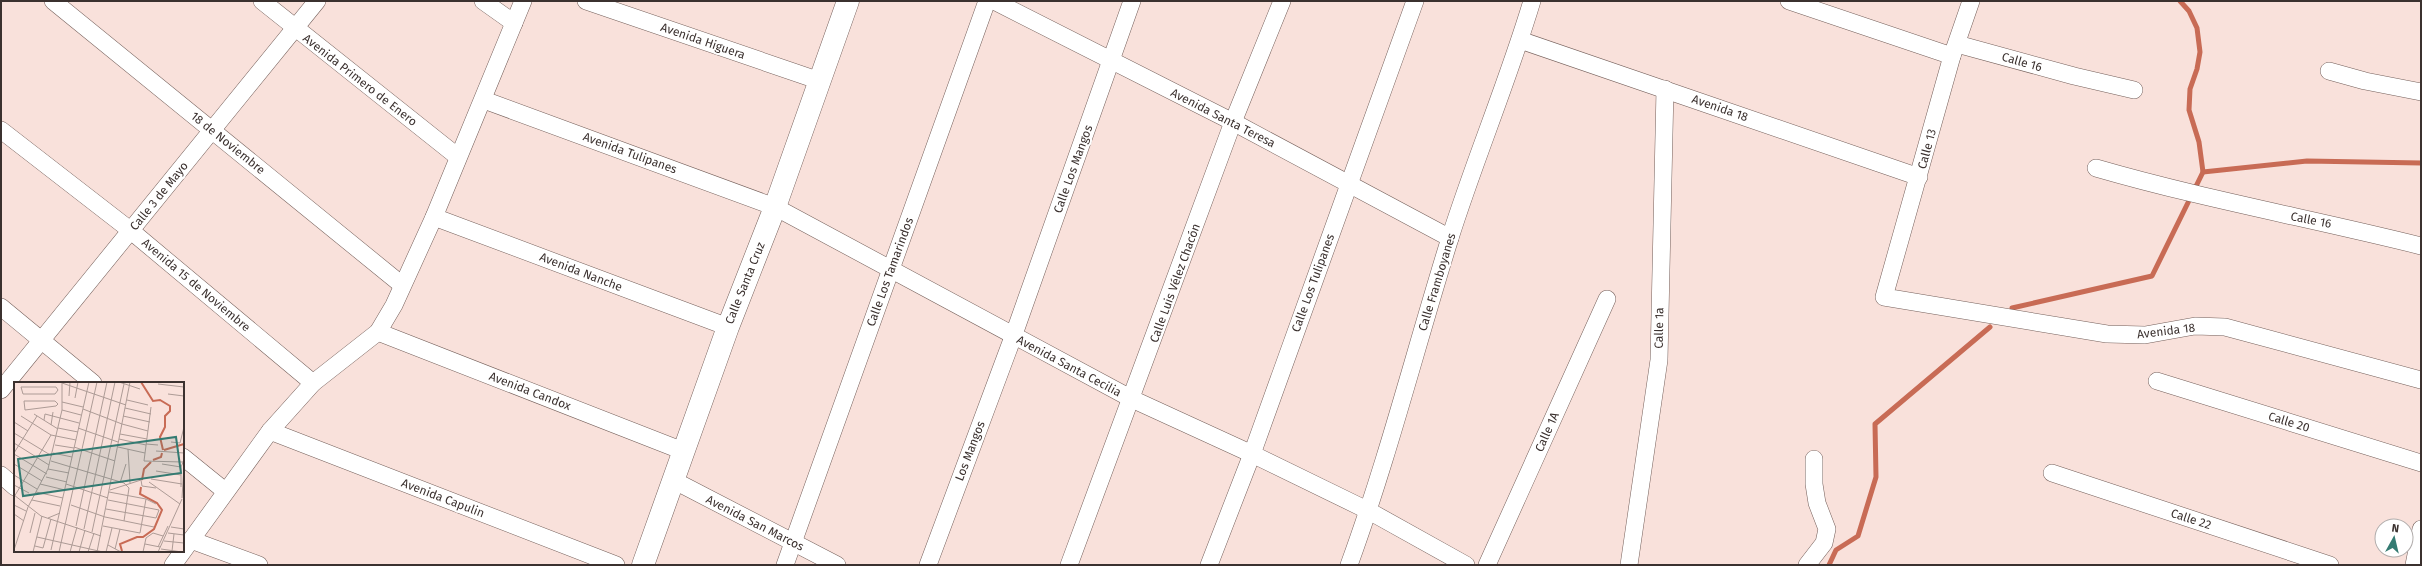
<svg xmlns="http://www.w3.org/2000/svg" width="2422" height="566" font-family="'Fira Sans',sans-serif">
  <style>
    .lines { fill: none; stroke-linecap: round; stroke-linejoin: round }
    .stream { stroke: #c86b55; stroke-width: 5 }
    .minor-casing { stroke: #75605b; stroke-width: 18 }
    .tertiary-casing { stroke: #75605b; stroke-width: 23 }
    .minor { stroke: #fff; stroke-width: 17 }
    .tertiary { stroke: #fff; stroke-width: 22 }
    .labels { text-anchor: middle; stroke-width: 4; stroke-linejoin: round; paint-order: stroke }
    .street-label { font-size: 12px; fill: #3b312f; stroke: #fff }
    .inset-river { fill: none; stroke: #c86b55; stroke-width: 2 }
    .inset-road { fill: none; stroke: #ad9b96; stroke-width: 1 }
    .view { fill: #347b72; fill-opacity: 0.15; stroke: #347b72; stroke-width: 2 }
    .inset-edge { fill: none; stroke: #3b312f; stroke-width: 2 }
  </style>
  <rect width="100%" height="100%" fill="#f9e1db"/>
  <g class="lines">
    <g class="stream">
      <polyline points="2203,172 2307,161 2421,163"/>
      <polyline points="2012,308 2152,276 2203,172 2199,142 2189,110 2190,89 2197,69 2200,52 2197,28 2189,11 2180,1"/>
      <polyline points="1829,565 1836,550 1858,536 1876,477 1875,424 1990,327"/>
    </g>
    <defs>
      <g id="minor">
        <polyline points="53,1 402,285"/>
        <polyline points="262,1 458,157"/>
        <polyline points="483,1 514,23"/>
        <polyline points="586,1 820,81"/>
        <polyline points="994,1 1233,122 1450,238"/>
        <polyline points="1789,1 1952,56"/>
        <polyline points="1971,1 1952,56 1884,297 2107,334 2145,335 2195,326 2225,327 2421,380"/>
        <polyline points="1520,40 1919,177"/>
        <polyline points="1957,44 2074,76 2134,90"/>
        <polyline points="2329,71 2365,81 2421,92"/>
        <polyline points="484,100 775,207 1132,399 1252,454 1369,511 1466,565"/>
        <polyline points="1,130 130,230 313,383"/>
        <path d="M 2096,168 C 2203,199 2313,219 2421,246"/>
        <polyline points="434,217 728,327"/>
        <polyline points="1,307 93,383"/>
        <polyline points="378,332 683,451"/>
        <polyline points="2157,381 2421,463"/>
        <polyline points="1,390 317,1"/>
        <polyline points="270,431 616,565"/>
        <polyline points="183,457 225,491"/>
        <polyline points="2052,473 2330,565"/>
        <polyline points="1,475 15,487"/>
        <polyline points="673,480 837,565"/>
        <polyline points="191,540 259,565"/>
        <polyline points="173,565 270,431 313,383 378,332 394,305 434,217 523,1"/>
        <polyline points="785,565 987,1"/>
        <polyline points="928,565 1013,337 1132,1"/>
        <polyline points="1069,565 1233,122 1282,1"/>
        <polyline points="1209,565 1252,454 1415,1"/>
        <path d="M 1349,565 C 1388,458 1416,347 1450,238 C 1475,159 1508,81 1532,1"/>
        <polyline points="1487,565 1607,299"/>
        <polyline points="1629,565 1659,360 1665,89"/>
        <polyline points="1807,565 1824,543 1827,529 1817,503 1814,484 1814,459"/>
        <polyline points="2414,565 2421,529"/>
      </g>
      <polyline id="tertiary" points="643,565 728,327 775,207 848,1"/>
    </defs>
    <use href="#minor" class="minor-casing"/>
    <use href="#tertiary" class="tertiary-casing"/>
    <use href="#minor" class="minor"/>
    <use href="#tertiary" class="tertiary"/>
  </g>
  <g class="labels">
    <g class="street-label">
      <text transform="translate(703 41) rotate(19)" y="4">Avenida Higuera</text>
      <text transform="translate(2022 62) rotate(16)" y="4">Calle 16</text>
      <text transform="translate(360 80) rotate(38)" y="4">Avenida Primero de Enero</text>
      <text transform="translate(1720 108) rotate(19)" y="4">Avenida 18</text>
      <text transform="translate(1223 118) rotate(27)" y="4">Avenida Santa Teresa</text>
      <text transform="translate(228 143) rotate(39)" y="4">18 de Noviembre</text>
      <text transform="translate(1927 149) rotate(-75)" y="4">Calle 13</text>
      <text transform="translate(630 153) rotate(20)" y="4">Avenida Tulipanes</text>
      <text transform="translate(1073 169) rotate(-70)" y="4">Calle Los Mangos</text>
      <text transform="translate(159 196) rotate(-51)" y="4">Calle 3 de Mayo</text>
      <text transform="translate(2311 220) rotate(11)" y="4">Calle 16</text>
      <text transform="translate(581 272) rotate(21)" y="4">Avenida Nanche</text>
      <text transform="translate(890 272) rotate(-70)" y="4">Calle Los Tamarindos</text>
      <text transform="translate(1437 282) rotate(-73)" y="4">Calle Framboyanes</text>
      <text transform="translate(745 283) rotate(-68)" y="4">Calle Santa Cruz</text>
      <text transform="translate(1175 283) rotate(-70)" y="4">Calle Luis Vélez Chacón</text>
      <text transform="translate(1313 283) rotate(-70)" y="4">Calle Los Tulipanes</text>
      <text transform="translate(196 285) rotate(40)" y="4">Avenida 15 de Noviembre</text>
      <text transform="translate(1659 328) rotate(-89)" y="4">Calle 1a</text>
      <text transform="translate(2166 331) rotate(-7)" y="4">Avenida 18</text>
      <text transform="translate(1069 366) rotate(28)" y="4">Avenida Santa Cecilia</text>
      <text transform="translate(530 391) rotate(21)" y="4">Avenida Candox</text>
      <text transform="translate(2289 422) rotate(17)" y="4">Calle 20</text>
      <text transform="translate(1547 432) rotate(-66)" y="4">Calle 1A</text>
      <text transform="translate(970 451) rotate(-69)" y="4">Los Mangos</text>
      <text transform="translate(443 498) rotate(21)" y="4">Avenida Capulin</text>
      <text transform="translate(2191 519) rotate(18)" y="4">Calle 22</text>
      <text transform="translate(755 523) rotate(27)" y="4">Avenida San Marcos</text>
    </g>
  </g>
  <g transform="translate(14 382)">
    <rect width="170" height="170" fill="#f9e1db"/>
    <path class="inset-river" d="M 127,0 L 139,19 L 146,18 L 156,24 L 156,29 L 151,34 L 151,45 L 146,55 L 149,68M 150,68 L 170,62M 139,78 L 147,75 L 148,71M 128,98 L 130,87 L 137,80M 108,169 L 106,162 L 123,155 L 129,155 L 140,147 L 148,128 L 143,121 L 126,112 L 127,105"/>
    <path class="inset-road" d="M 105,0 L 126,7M 48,1 L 112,23M 144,2 L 170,5M 7,5 L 42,5 L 44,8 L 41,12 L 9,12 ZM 154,12 L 170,14M 55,14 L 56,0M 61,16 L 64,0M 113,18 L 134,23M 10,19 L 41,19 L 44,22 L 42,24 L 11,28 ZM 48,20 L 69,25M 137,25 L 130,79 L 169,80M 111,26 L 137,32M 69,27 L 108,42 L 134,49M 48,28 L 67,33M 20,32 L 44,47M 7,34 L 37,53 L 62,58M 109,34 L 136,40M 30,38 L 31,32 L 65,41M 0,40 L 14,49M 37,43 L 39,30M 44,46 L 64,50M 64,46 L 104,60M 0,51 L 38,74M 106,52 L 133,57M 105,57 L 132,63M 157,60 L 166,61 L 170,45M 0,61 L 35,83M 132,62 L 144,63M 41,63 L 60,66M 60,65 L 101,79M 104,65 L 131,71M 114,67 L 116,101M 142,69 L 170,71M 0,71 L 23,34M 39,71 L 58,75M 0,72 L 33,92M 37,79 L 110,101 L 115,106 L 110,139M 0,82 L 28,99M 148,82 L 167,85M 34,87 L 55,91M 142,89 L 167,93M 0,93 L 23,107M 32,95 L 53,100M 137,97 L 168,102M 135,100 L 166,122M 106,101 L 112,82M 26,102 L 51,108M 52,102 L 94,116M 0,103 L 15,111M 167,105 L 167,85 L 170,78M 96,108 L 127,98 L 128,104 L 142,106M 22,110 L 49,116M 95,110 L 132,117 L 142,122M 0,113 L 27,134 L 87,154M 0,115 L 37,53M 168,116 L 170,84M 18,118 L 46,124M 0,123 L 12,129M 57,123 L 91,135 L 140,145M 92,127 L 142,136 L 145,128 L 94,118M 0,132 L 10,139M 34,136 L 46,131M 62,144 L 93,0M 89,144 L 126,151 L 132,117M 157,145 L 170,147M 70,147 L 101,0M 78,150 L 110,2M 16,151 L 21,131M 154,151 L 170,153M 23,155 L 89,170M 150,159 L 170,161M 131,162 L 146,165M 94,163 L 107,170M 21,164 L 29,166 L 37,137M 144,165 L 154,144M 101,167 L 106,147M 147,167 L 168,170M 0,168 L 14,125 L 34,87 L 48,28 L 48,0M 37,168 L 75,0M 158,169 L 160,152M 19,170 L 28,134M 45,170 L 83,0M 56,170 L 63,145M 65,170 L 71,148M 74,170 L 80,151M 83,170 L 116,0M 92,170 L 98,146M 129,170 L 132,156 L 139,151 L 149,154M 144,170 L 168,117"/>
    <path class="view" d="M 162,55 L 167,91 L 9,114 L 4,77 Z"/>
    <rect width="170" height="170" class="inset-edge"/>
  </g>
  <rect width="2422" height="566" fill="none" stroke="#3b312f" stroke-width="4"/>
  <g transform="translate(2394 538) rotate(8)"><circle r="19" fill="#ffffff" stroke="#b1adac"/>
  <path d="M0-3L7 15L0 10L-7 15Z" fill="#347b72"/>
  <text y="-6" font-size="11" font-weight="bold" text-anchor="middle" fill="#3b312f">N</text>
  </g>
</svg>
